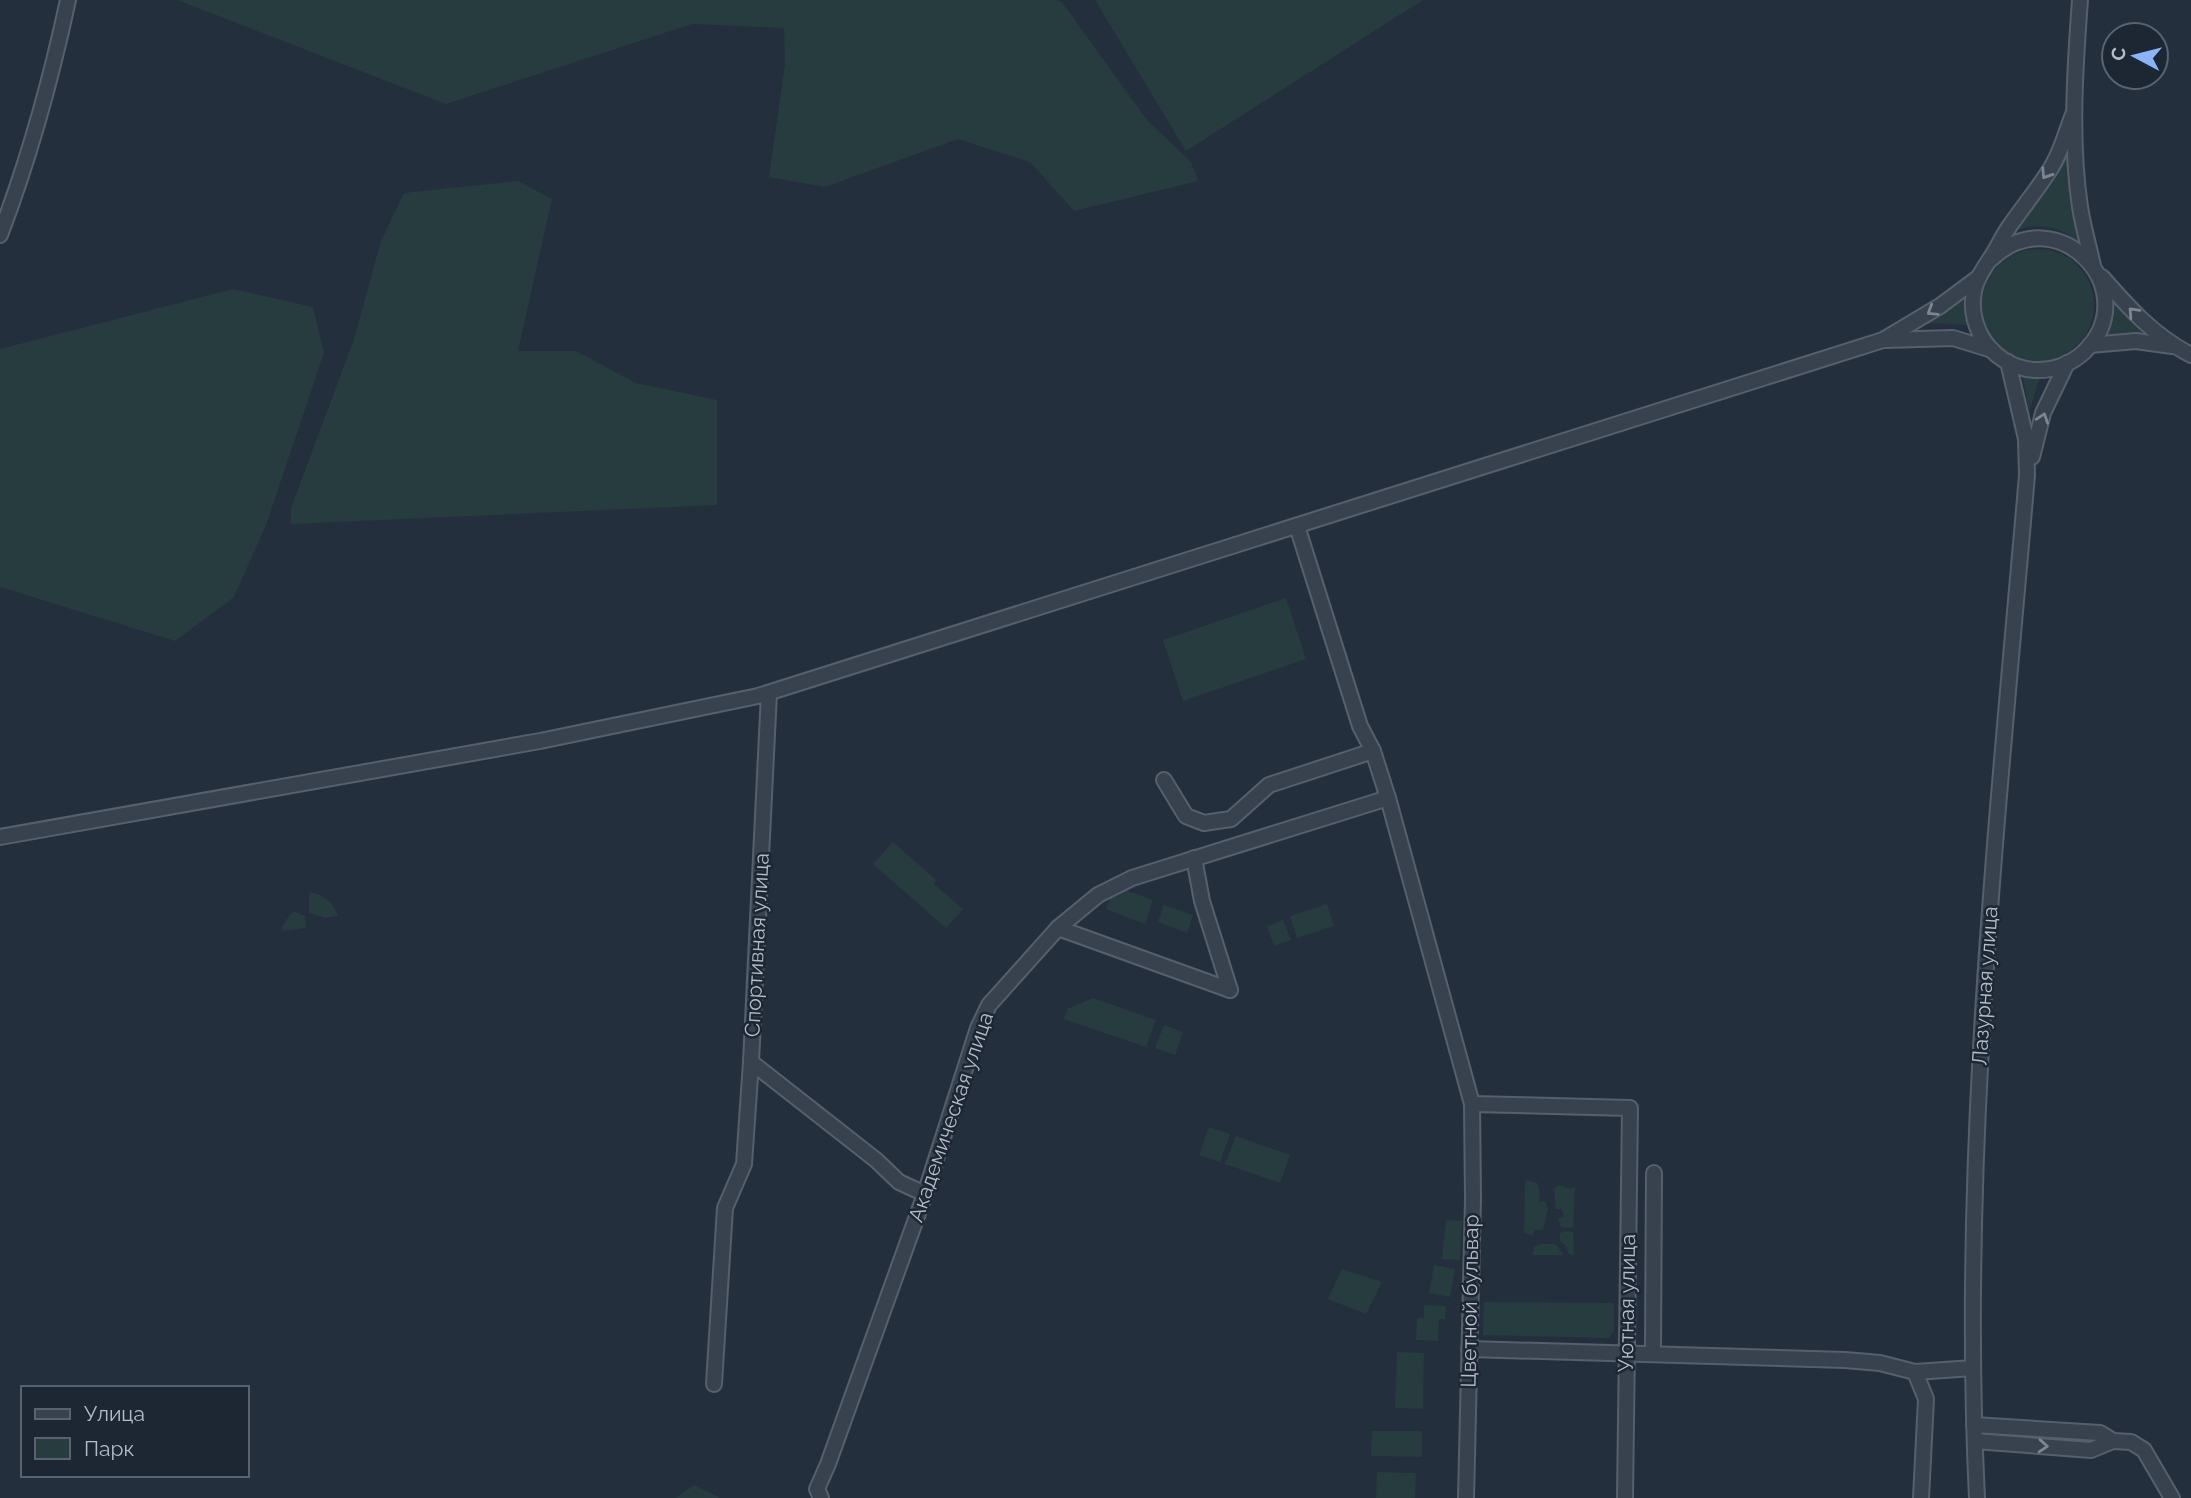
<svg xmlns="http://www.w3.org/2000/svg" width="2191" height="1498" font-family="Raleway,sans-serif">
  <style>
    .green { fill: #263c3f }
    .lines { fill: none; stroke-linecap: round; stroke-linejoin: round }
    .minor-casing { stroke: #565f6c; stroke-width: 18 }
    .minor { stroke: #38414e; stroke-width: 14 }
    .oneway { stroke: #7c8592 }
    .labels { text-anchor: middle; stroke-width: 5; stroke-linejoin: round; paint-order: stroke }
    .street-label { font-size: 21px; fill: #b4bcc9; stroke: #1d2633 }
  </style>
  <rect width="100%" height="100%" fill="#242f3e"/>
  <g class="green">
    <polygon points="177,0 1056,0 1062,2 1147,120 1191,162 1198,181 1074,211 1030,162 958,139 825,187 769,177 785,64 784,28 692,24 446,104"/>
    <polygon points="1095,0 1423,0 1186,151"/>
    <path d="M 2072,131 C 2070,170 2072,206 2082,244 C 2058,225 2040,223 2010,231 Z"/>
    <polygon points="518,181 552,199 518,351 576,351 636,383 717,400 717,505 291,524 291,508 354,339 381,241 404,193"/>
    <circle cx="2038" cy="305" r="56"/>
    <polygon points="233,289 313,307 324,353 266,525 234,597 175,641 0,587 0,349"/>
    <polygon points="2110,292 2160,339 2101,340"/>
    <polygon points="1962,295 1967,325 1934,323 1918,325"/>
    <polygon points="2022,373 2041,374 2029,412"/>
    <polygon points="1286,598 1306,659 1183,701 1163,640"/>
    <polygon points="893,842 936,880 934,884 963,909 946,928 873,864"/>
    <polygon points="1115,886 1153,900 1145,924 1106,909"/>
    <path d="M 309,892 C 324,895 333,901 338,916 L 325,918 L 309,913 Z"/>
    <polygon points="1327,904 1334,926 1297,938 1290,916"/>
    <polygon points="1164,905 1193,915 1187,933 1158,922"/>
    <polygon points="296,912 305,916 306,928 282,931 283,925 291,913"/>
    <polygon points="1283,920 1291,940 1274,946 1267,926"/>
    <polygon points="1093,998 1156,1020 1146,1047 1064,1019 1067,1009"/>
    <polygon points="1164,1025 1183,1032 1175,1055 1155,1048"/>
    <polygon points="1209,1127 1230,1134 1220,1162 1199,1155"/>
    <polygon points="1236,1136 1290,1155 1280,1183 1225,1164"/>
    <polygon points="1525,1180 1537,1183 1540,1193 1539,1202 1545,1201 1548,1209 1543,1230 1535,1230 1532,1236 1524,1232"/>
    <polygon points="1559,1185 1570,1189 1575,1187 1573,1228 1561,1227 1558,1219 1564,1216 1562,1209 1556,1209 1554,1188"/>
    <polygon points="1446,1220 1462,1221 1460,1260 1442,1259"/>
    <polygon points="1565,1231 1573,1232 1574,1255 1569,1254 1565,1245 1560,1241 1560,1233"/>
    <polygon points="1541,1244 1555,1244 1564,1255 1532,1255 1534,1247"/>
    <polygon points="1434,1265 1455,1269 1450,1297 1429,1293"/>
    <polygon points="1342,1269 1382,1282 1366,1314 1328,1299"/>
    <polygon points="1484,1302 1614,1303 1614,1331 1609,1338 1483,1335"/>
    <polygon points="1424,1305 1446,1306 1445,1319 1439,1319 1438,1341 1416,1340 1417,1318 1424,1318"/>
    <polygon points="1397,1352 1424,1353 1423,1409 1395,1408"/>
    <polygon points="1372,1431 1422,1431 1422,1457 1371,1456"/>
    <polygon points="1377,1472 1416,1473 1415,1498 1376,1498"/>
    <polygon points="694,1485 721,1498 676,1498"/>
  </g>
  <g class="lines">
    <defs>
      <g id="minor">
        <path d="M 2080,0 C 2075,68 2070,139 2080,207 C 2083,227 2089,246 2093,266"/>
        <path d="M 0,235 C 29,159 51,79 68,0"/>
        <path d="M 1990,260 C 2057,195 2147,291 2084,352 C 2071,364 2053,371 2035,370 C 2012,369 1991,355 1980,334 C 1973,319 1971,302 1975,287 C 1978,276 1984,268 1990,259 C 1997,249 2002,237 2009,227 C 2022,208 2037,190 2049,171 C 2061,154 2066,131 2074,112"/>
        <path d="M 2102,277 C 2129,308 2154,336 2191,355"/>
        <polyline points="1885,340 1953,338 1992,350"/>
        <polyline points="2090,345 2136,341 2172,346"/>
        <polyline points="2032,457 2043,413 2067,363"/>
        <polyline points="1297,526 1360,726 1373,751 1388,798"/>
        <polyline points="769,693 751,1062 876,1160 899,1182 925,1194"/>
        <polyline points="1164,780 1186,816 1204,823 1217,821 1231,819 1269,785 1373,751"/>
        <polyline points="0,837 540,741 758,696 1883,340 1940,306 1979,277"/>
        <polyline points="1194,858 1202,901 1230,990"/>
        <polyline points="1058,928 1230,990"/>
        <polyline points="1472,1104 1630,1108 1625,1498"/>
        <polyline points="1469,1349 1845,1360 1880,1363 1915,1372 1926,1399 1921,1498"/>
        <polyline points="1649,1354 1653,1349 1654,1173"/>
        <polyline points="1915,1372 1973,1368"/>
        <polyline points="714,1384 725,1208 744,1164 751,1062"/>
        <polyline points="1974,1425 2100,1433 2113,1441 2091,1450 1975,1441"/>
        <polyline points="2113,1441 2131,1442 2144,1450 2172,1498"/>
        <polyline points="821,1498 817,1489 828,1464 925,1194 978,1028 989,1005 1058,928 1098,895 1132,878 1388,798 1472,1104 1473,1199 1466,1498"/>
        <path d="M 1977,1498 C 1960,1156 1998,815 2027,475 L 2026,439 L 2008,362"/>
      </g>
    </defs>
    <use href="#minor" class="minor-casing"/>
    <use href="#minor" class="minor"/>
  </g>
  <defs><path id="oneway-chevron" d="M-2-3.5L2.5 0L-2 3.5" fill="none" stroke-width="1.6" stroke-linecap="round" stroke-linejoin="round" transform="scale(1.75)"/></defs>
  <g class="oneway">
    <use href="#oneway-chevron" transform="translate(2046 174) rotate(123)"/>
    <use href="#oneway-chevron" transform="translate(1932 311) rotate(148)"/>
    <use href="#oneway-chevron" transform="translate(2133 312) rotate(-133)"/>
    <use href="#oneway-chevron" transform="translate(2043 418) rotate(-71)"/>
    <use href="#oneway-chevron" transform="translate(2043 1446) rotate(4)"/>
  </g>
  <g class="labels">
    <g class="street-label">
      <text transform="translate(757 945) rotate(-87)" y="7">Спортивная улица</text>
      <text transform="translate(1985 986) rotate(-86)" y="7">Лазурная улица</text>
      <text transform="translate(951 1117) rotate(-71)" y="7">Академическая улица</text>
      <text transform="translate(1470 1301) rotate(-89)" y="7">Цветной бульвар</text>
      <text transform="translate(1627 1303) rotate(-89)" y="7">Уютная улица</text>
    </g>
  </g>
  <rect x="21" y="1386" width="228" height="91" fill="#1d2633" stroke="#59626f" stroke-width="2"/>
  <rect x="35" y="1409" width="35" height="10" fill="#38414e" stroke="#59626f" stroke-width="2"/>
  <text x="84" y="1421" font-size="21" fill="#b4bcc9">Улица</text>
  <rect x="35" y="1438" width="35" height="21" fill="#263c3f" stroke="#59626f" stroke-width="2"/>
  <text x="84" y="1456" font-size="21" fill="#b4bcc9">Парк</text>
  <g transform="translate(2135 56) rotate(277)"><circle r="33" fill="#1d2633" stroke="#59626f" stroke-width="2"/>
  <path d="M0-5L12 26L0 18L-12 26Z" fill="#8ab4f8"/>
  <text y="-10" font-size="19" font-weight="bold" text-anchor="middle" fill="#b4bcc9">С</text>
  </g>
</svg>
